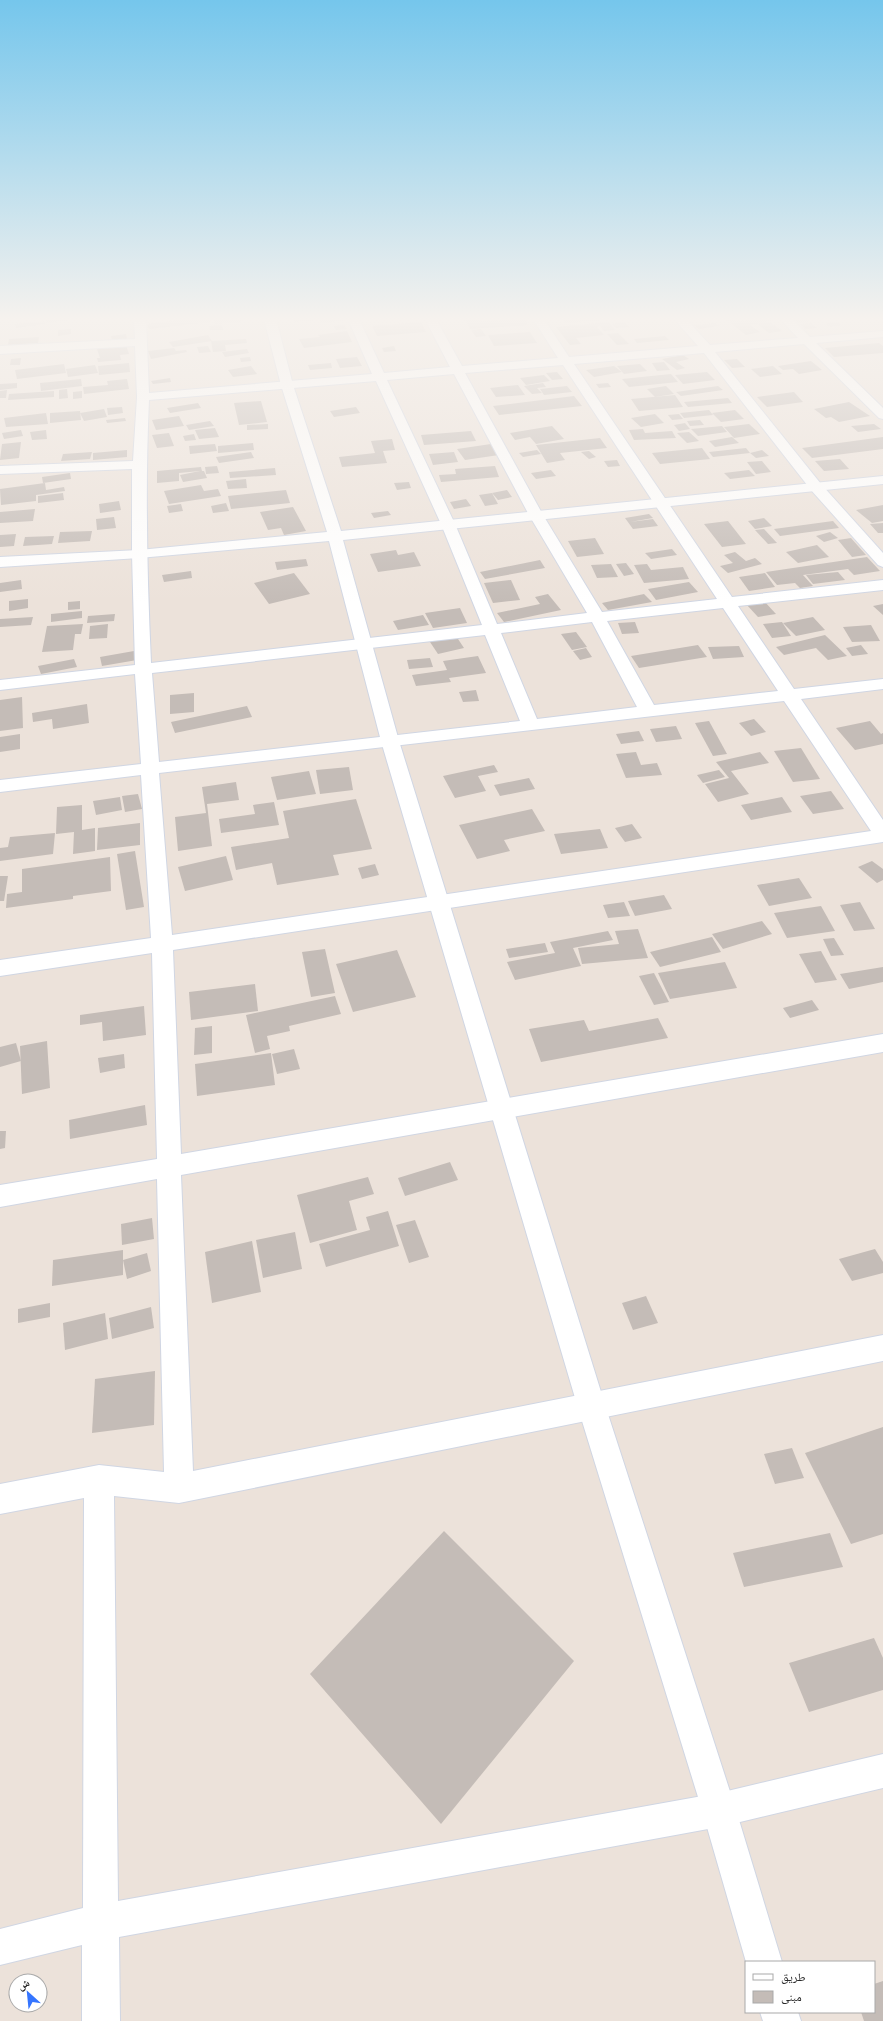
<svg xmlns="http://www.w3.org/2000/svg" width="883" height="2021" font-family="'DM Sans','Noto Naskh Arabic',sans-serif">
  <style>
    .building { fill: #c4bcb7 }
    .lines { fill: none; stroke-linecap: round; stroke-linejoin: round }
    .minor-casing { stroke: #d0d6e3; stroke-width: 2 }
    .tertiary-casing { stroke: #d0d6e3; stroke-width: 2 }
    .minor { fill: #fff; fill-rule: evenodd }
    .tertiary { fill: #fff; fill-rule: evenodd }
  </style>
  <rect width="100%" height="100%" fill="#ece2da"/>
  <g class="building">
    <polygon points="46,319 71,319 71,320 46,323"/>
    <polygon points="185,319 209,319 211,322 149,329 147,324"/>
    <polygon points="214,319 240,319 241,322 215,324"/>
    <polygon points="292,319 319,319 319,320 294,322"/>
    <polygon points="319,319 342,319 343,321 320,323"/>
    <polygon points="464,319 477,319 479,321 525,320 528,325 470,329"/>
    <polygon points="563,319 602,319 602,320 566,323"/>
    <polygon points="726,319 741,321 769,319 772,321 750,325 760,332 746,335"/>
    <polygon points="795,319 808,319 810,322 798,323"/>
    <polygon points="44,321 45,324 16,328 15,324"/>
    <polygon points="835,321 841,325 831,327 825,324"/>
    <polygon points="421,322 426,332 377,336 372,326"/>
    <polygon points="608,322 615,330 604,331 600,326 597,327 604,335 576,338 581,344 570,345 556,327"/>
    <polygon points="625,322 629,327 616,328 611,324"/>
    <polygon points="770,322 782,331 769,333 757,324"/>
    <polygon points="715,323 719,326 699,329 694,325"/>
    <polygon points="811,323 817,328 805,329 800,324"/>
    <polygon points="222,325 223,330 210,330 209,326"/>
    <polygon points="344,325 347,329 336,330 334,326"/>
    <polygon points="71,329 71,334 58,336 58,330"/>
    <polygon points="481,329 486,336 476,337 471,330"/>
    <polygon points="347,331 352,342 304,348 299,339 320,337 318,335"/>
    <polygon points="530,332 537,343 494,346 488,335"/>
    <polygon points="618,333 629,344 617,345 607,334"/>
    <polygon points="126,334 127,339 112,340 111,336"/>
    <polygon points="208,335 212,341 173,347 169,342"/>
    <polygon points="665,336 669,340 637,343 634,339"/>
    <polygon points="39,337 38,343 8,345 9,339"/>
    <polygon points="246,339 247,343 225,345 226,351 213,352 211,341"/>
    <polygon points="879,343 883,346 883,353 834,357 825,348"/>
    <polygon points="126,345 129,354 120,355 121,360 98,362 97,358 100,358 97,349"/>
    <polygon points="208,346 211,352 199,353 197,347"/>
    <polygon points="394,346 396,351 384,352 382,348"/>
    <polygon points="174,348 176,351 186,350 187,352 151,359 148,351"/>
    <polygon points="247,349 249,353 225,357 222,352"/>
    <polygon points="683,355 689,359 676,362 685,368 677,370 662,359"/>
    <polygon points="250,357 251,361 241,362 240,358"/>
    <polygon points="357,357 362,366 340,368 336,359"/>
    <polygon points="21,358 20,365 10,365 11,359"/>
    <polygon points="737,359 745,367 732,368 724,360"/>
    <polygon points="811,361 822,370 799,374 793,369 783,370 778,366"/>
    <polygon points="664,362 670,370 657,371 652,363"/>
    <polygon points="129,363 130,372 99,375 98,366"/>
    <polygon points="331,363 332,368 310,370 308,365"/>
    <polygon points="64,364 66,373 17,379 15,370"/>
    <polygon points="640,364 647,371 624,374 617,366"/>
    <polygon points="95,365 98,373 68,377 66,369"/>
    <polygon points="251,366 257,374 233,377 228,370"/>
    <polygon points="614,366 622,372 594,377 586,370"/>
    <polygon points="773,366 782,374 760,377 751,369"/>
    <polygon points="557,372 563,379 552,380 546,373"/>
    <polygon points="707,372 715,380 683,384 675,375"/>
    <polygon points="671,374 678,382 629,387 622,379"/>
    <polygon points="544,375 550,381 526,385 520,378"/>
    <polygon points="170,378 171,382 153,384 151,381"/>
    <polygon points="81,379 82,386 41,391 40,383"/>
    <polygon points="127,379 129,389 84,394 83,387 108,385 107,381"/>
    <polygon points="17,383 17,388 0,390 0,384"/>
    <polygon points="543,383 546,387 537,388 542,393 532,394 524,386"/>
    <polygon points="608,383 611,387 599,388 596,384"/>
    <polygon points="518,385 525,395 496,397 490,388"/>
    <polygon points="567,386 572,392 544,395 540,389"/>
    <polygon points="666,386 674,394 655,397 647,389"/>
    <polygon points="718,386 723,390 681,396 676,392"/>
    <polygon points="67,389 68,398 59,399 59,390"/>
    <polygon points="7,390 6,398 0,398 0,391"/>
    <polygon points="54,391 54,397 8,400 9,394"/>
    <polygon points="82,391 82,398 73,399 73,392"/>
    <polygon points="794,392 803,402 767,407 757,397"/>
    <polygon points="675,395 683,407 639,411 631,399"/>
    <polygon points="574,396 582,406 499,415 493,406"/>
    <polygon points="728,398 732,403 688,407 684,402"/>
    <polygon points="261,401 267,422 239,425 234,403"/>
    <polygon points="849,402 870,416 839,422 831,417 826,418 814,409"/>
    <polygon points="198,403 201,408 170,413 167,408"/>
    <polygon points="122,407 123,413 108,415 107,408"/>
    <polygon points="356,407 360,413 334,417 330,411"/>
    <polygon points="104,409 107,417 84,421 80,413"/>
    <polygon points="709,410 713,415 684,418 680,413"/>
    <polygon points="735,410 744,419 721,422 712,413"/>
    <polygon points="80,411 81,420 50,423 50,413"/>
    <polygon points="46,413 48,424 6,427 4,418"/>
    <polygon points="655,414 664,423 641,427 631,418"/>
    <polygon points="679,414 683,419 672,420 668,415"/>
    <polygon points="179,416 184,426 156,430 152,420"/>
    <polygon points="125,418 126,421 107,423 106,420"/>
    <polygon points="700,420 704,425 690,426 687,421"/>
    <polygon points="210,421 214,426 189,430 186,425"/>
    <polygon points="685,423 690,429 679,431 674,425"/>
    <polygon points="268,424 268,429 247,430 247,425"/>
    <polygon points="749,424 760,434 734,438 724,427"/>
    <polygon points="874,424 881,429 858,432 851,426"/>
    <polygon points="552,426 564,439 536,444 530,437 515,440 510,433"/>
    <polygon points="722,426 727,432 698,436 691,429"/>
    <polygon points="215,428 219,437 199,439 195,430"/>
    <polygon points="643,429 645,433 672,431 676,438 634,440 629,430"/>
    <polygon points="21,430 23,436 4,439 2,433"/>
    <polygon points="46,430 47,439 32,440 30,432"/>
    <polygon points="471,431 476,441 424,445 421,435"/>
    <polygon points="689,432 699,441 687,443 677,433"/>
    <polygon points="169,433 174,446 157,448 152,435"/>
    <polygon points="194,434 196,440 185,441 183,436"/>
    <polygon points="732,437 739,443 715,447 709,441"/>
    <polygon points="883,437 883,449 812,458 802,448"/>
    <polygon points="600,438 607,448 560,453 565,460 547,463 536,445"/>
    <polygon points="392,439 395,450 383,451 387,463 342,467 339,457 375,453 371,441"/>
    <polygon points="21,442 19,458 0,460 2,444"/>
    <polygon points="253,443 254,450 218,453 218,446"/>
    <polygon points="215,444 217,451 190,454 189,446"/>
    <polygon points="491,444 499,455 465,460 457,449"/>
    <polygon points="702,448 710,459 660,464 652,453"/>
    <polygon points="746,448 750,453 713,457 709,452"/>
    <polygon points="127,450 127,457 93,460 93,453"/>
    <polygon points="537,450 541,454 523,457 519,453"/>
    <polygon points="762,450 769,456 756,458 750,453"/>
    <polygon points="589,451 596,457 589,459 581,452"/>
    <polygon points="92,452 90,459 61,461 63,454"/>
    <polygon points="251,452 254,458 219,463 216,457"/>
    <polygon points="454,452 458,462 433,465 429,454"/>
    <polygon points="840,459 849,469 824,471 815,461"/>
    <polygon points="617,460 620,466 608,467 604,461"/>
    <polygon points="762,461 771,472 756,474 747,462"/>
    <polygon points="217,466 219,473 206,474 205,467"/>
    <polygon points="495,466 499,477 441,482 439,475 456,474 455,469"/>
    <polygon points="201,467 202,471 204,471 207,478 183,482 180,475 200,471 179,473 179,481 157,483 157,471"/>
    <polygon points="275,468 276,475 230,478 229,472"/>
    <polygon points="551,470 556,476 536,479 531,473"/>
    <polygon points="749,470 755,476 730,479 724,473"/>
    <polygon points="70,473 71,479 43,483 42,477"/>
    <polygon points="246,479 247,488 228,489 226,481"/>
    <polygon points="409,482 411,488 397,490 394,483"/>
    <polygon points="45,483 46,490 64,487 65,491 36,495 36,501 1,505 0,489"/>
    <polygon points="201,485 204,491 218,489 221,496 169,504 164,491"/>
    <polygon points="286,490 290,503 231,509 228,496"/>
    <polygon points="507,490 512,497 498,500 492,493"/>
    <polygon points="63,493 64,500 38,503 38,496"/>
    <polygon points="492,493 498,504 485,506 479,495"/>
    <polygon points="466,499 471,506 454,509 450,502"/>
    <polygon points="119,501 121,510 100,513 99,504"/>
    <polygon points="226,503 229,511 213,513 211,506"/>
    <polygon points="181,504 183,511 169,513 167,506"/>
    <polygon points="883,505 883,521 872,523 856,510"/>
    <polygon points="293,507 306,531 284,535 281,528 268,530 260,512"/>
    <polygon points="35,509 33,521 0,523 0,512"/>
    <polygon points="388,511 391,515 374,518 371,513"/>
    <polygon points="649,514 653,518 630,522 653,519 658,526 633,529 625,518"/>
    <polygon points="114,517 116,528 97,530 96,519"/>
    <polygon points="764,518 772,526 755,529 748,521"/>
    <polygon points="728,521 746,544 722,547 704,524"/>
    <polygon points="833,521 839,528 780,536 774,529"/>
    <polygon points="883,523 883,533 878,533 870,524"/>
    <polygon points="764,529 777,543 768,544 755,530"/>
    <polygon points="92,531 90,541 58,543 60,532"/>
    <polygon points="830,532 838,538 824,542 816,536"/>
    <polygon points="16,534 14,546 0,547 0,535"/>
    <polygon points="54,536 52,544 23,546 25,537"/>
    <polygon points="595,538 604,554 577,557 568,541"/>
    <polygon points="851,538 866,555 852,557 838,540"/>
    <polygon points="817,545 829,557 798,563 786,552"/>
    <polygon points="672,549 677,555 651,559 645,553"/>
    <polygon points="396,550 398,555 414,552 421,566 378,572 370,554"/>
    <polygon points="735,552 746,561 755,558 762,564 728,573 720,566 733,563 724,555"/>
    <polygon points="867,557 880,571 854,575 848,569 803,575 813,586 800,588 795,583 777,585 766,572"/>
    <polygon points="306,559 308,566 277,570 275,562"/>
    <polygon points="540,560 545,568 485,579 480,572"/>
    <polygon points="626,563 634,574 624,576 616,564"/>
    <polygon points="611,564 618,577 597,578 591,565"/>
    <polygon points="647,564 651,570 683,567 689,579 644,583 634,565"/>
    <polygon points="191,571 192,578 164,582 162,575"/>
    <polygon points="838,572 845,580 813,584 806,575"/>
    <polygon points="294,573 310,594 269,604 254,583"/>
    <polygon points="765,573 775,587 749,591 739,577"/>
    <polygon points="21,580 22,589 0,592 0,583"/>
    <polygon points="511,580 520,600 493,603 484,583"/>
    <polygon points="689,582 698,592 656,600 648,589"/>
    <polygon points="548,594 561,610 504,622 497,613 540,604 535,597"/>
    <polygon points="644,594 652,602 608,610 602,603"/>
    <polygon points="28,599 28,608 9,611 9,601"/>
    <polygon points="80,601 80,609 68,610 68,602"/>
    <polygon points="764,601 776,614 758,617 746,604"/>
    <polygon points="883,604 883,615 873,606"/>
    <polygon points="460,608 467,623 433,628 425,613"/>
    <polygon points="82,611 82,618 51,622 51,614"/>
    <polygon points="115,614 114,621 87,623 88,616"/>
    <polygon points="423,615 429,625 398,630 393,621"/>
    <polygon points="33,617 31,625 0,627 0,619"/>
    <polygon points="813,617 825,630 796,636 783,623"/>
    <polygon points="635,622 639,633 622,634 618,623"/>
    <polygon points="782,622 791,636 772,638 763,624"/>
    <polygon points="83,624 81,634 75,634 73,650 42,652 47,626"/>
    <polygon points="108,624 107,638 89,639 90,626"/>
    <polygon points="871,625 880,641 852,642 843,627"/>
    <polygon points="576,632 587,647 572,650 561,634"/>
    <polygon points="825,635 847,656 828,660 816,648 784,655 776,647"/>
    <polygon points="456,636 464,648 438,654 430,642"/>
    <polygon points="698,645 707,657 639,668 631,656"/>
    <polygon points="861,645 868,654 852,656 846,648"/>
    <polygon points="739,646 744,657 713,659 708,647"/>
    <polygon points="586,648 592,657 580,660 573,651"/>
    <polygon points="134,651 137,660 102,666 100,657"/>
    <polygon points="478,656 486,673 449,678 451,682 416,686 412,675 447,670 443,661"/>
    <polygon points="430,658 433,667 409,669 407,660"/>
    <polygon points="74,659 77,667 41,674 38,666"/>
    <polygon points="476,690 479,701 463,702 459,692"/>
    <polygon points="194,693 194,712 170,714 170,695"/>
    <polygon points="22,697 23,728 0,731 0,700"/>
    <polygon points="87,704 89,723 53,729 52,719 33,722 32,713"/>
    <polygon points="247,706 252,717 175,733 171,722"/>
    <polygon points="754,719 766,732 751,736 739,723"/>
    <polygon points="709,721 727,754 713,756 695,723"/>
    <polygon points="870,721 881,734 883,733 883,744 855,750 836,728"/>
    <polygon points="676,726 682,739 656,742 650,729"/>
    <polygon points="639,731 644,741 621,744 616,734"/>
    <polygon points="20,734 20,749 0,752 0,737"/>
    <polygon points="801,748 820,779 793,782 774,751"/>
    <polygon points="636,752 641,765 657,763 662,775 626,778 616,754"/>
    <polygon points="760,752 769,763 731,771 749,794 718,802 705,784 729,778 716,762"/>
    <polygon points="494,765 498,772 478,776 486,791 455,798 443,776"/>
    <polygon points="349,767 353,790 320,794 316,770"/>
    <polygon points="719,770 725,777 703,783 697,775"/>
    <polygon points="309,771 316,794 277,800 271,777"/>
    <polygon points="529,778 535,789 500,796 494,785"/>
    <polygon points="236,782 239,800 207,804 212,846 178,851 175,817 206,813 202,787"/>
    <polygon points="831,791 844,809 813,814 800,796"/>
    <polygon points="138,794 142,809 125,812 122,796"/>
    <polygon points="120,797 122,810 96,815 93,801"/>
    <polygon points="782,797 792,812 751,820 741,805"/>
    <polygon points="356,799 372,849 333,855 339,875 277,885 272,863 236,870 231,847 289,838 283,811"/>
    <polygon points="274,802 279,825 221,833 219,819 255,814 253,805"/>
    <polygon points="82,805 82,830 95,828 95,851 73,854 74,832 56,834 57,807"/>
    <polygon points="532,809 545,831 504,840 510,851 477,859 459,825"/>
    <polygon points="140,823 140,845 97,850 98,828"/>
    <polygon points="632,824 642,838 625,842 615,828"/>
    <polygon points="600,829 608,848 561,854 554,834"/>
    <polygon points="55,833 53,854 0,861 0,848 8,847 10,837"/>
    <polygon points="135,851 144,907 126,910 117,854"/>
    <polygon points="226,856 233,880 185,891 178,867"/>
    <polygon points="110,857 111,891 73,896 73,899 6,908 7,894 22,892 22,869"/>
    <polygon points="872,861 883,869 883,880 877,883 858,867"/>
    <polygon points="375,864 379,875 362,879 358,868"/>
    <polygon points="0,876 8,876 4,901 0,901"/>
    <polygon points="799,878 812,898 769,906 757,885"/>
    <polygon points="664,895 672,909 635,916 628,901"/>
    <polygon points="624,902 630,916 608,918 603,905"/>
    <polygon points="860,902 875,929 854,931 840,905"/>
    <polygon points="821,906 835,931 787,938 774,913"/>
    <polygon points="762,921 772,934 723,949 712,934"/>
    <polygon points="638,929 648,958 582,964 578,948 619,944 615,931"/>
    <polygon points="608,931 613,940 573,948 581,966 515,980 507,962 555,953 550,942"/>
    <polygon points="712,937 721,952 660,967 650,952"/>
    <polygon points="834,938 844,955 831,956 823,939"/>
    <polygon points="545,943 548,952 509,958 506,949"/>
    <polygon points="325,949 335,993 311,997 302,952"/>
    <polygon points="397,950 416,997 353,1012 336,964"/>
    <polygon points="821,951 837,980 815,983 799,954"/>
    <polygon points="725,962 737,988 670,999 658,973"/>
    <polygon points="883,967 883,982 849,989 840,974"/>
    <polygon points="654,973 669,1002 654,1005 639,976"/>
    <polygon points="255,984 258,1011 191,1020 189,992"/>
    <polygon points="335,996 341,1014 289,1026 290,1031 267,1036 270,1049 255,1053 246,1015"/>
    <polygon points="812,1000 819,1010 790,1018 783,1008"/>
    <polygon points="144,1006 146,1035 103,1041 102,1022 80,1025 80,1015"/>
    <polygon points="658,1018 668,1038 541,1062 529,1029 584,1020 589,1031"/>
    <polygon points="212,1026 212,1053 194,1055 195,1028"/>
    <polygon points="47,1041 50,1088 22,1094 20,1046"/>
    <polygon points="16,1043 21,1061 0,1067 0,1047"/>
    <polygon points="294,1049 300,1069 277,1074 272,1054"/>
    <polygon points="271,1053 275,1085 197,1096 195,1064"/>
    <polygon points="124,1054 125,1068 100,1073 98,1058"/>
    <polygon points="145,1105 147,1125 70,1139 69,1120"/>
    <polygon points="0,1131 6,1131 5,1148 0,1149"/>
    <polygon points="450,1162 458,1180 405,1196 398,1178"/>
    <polygon points="368,1177 374,1194 349,1201 357,1230 310,1243 297,1195"/>
    <polygon points="388,1211 399,1246 326,1267 319,1244 370,1230 366,1217"/>
    <polygon points="152,1218 154,1239 122,1245 121,1224"/>
    <polygon points="415,1220 429,1257 409,1263 396,1225"/>
    <polygon points="295,1232 302,1269 263,1278 256,1240"/>
    <polygon points="252,1241 261,1292 212,1303 205,1252"/>
    <polygon points="875,1249 883,1262 883,1273 852,1281 839,1259"/>
    <polygon points="123,1250 123,1275 52,1286 53,1260"/>
    <polygon points="147,1253 151,1271 127,1279 123,1260"/>
    <polygon points="646,1296 658,1323 633,1330 622,1303"/>
    <polygon points="50,1303 50,1317 18,1323 18,1309"/>
    <polygon points="151,1307 154,1328 112,1339 109,1318"/>
    <polygon points="105,1313 108,1339 65,1350 63,1323"/>
    <polygon points="155,1371 154,1425 92,1433 95,1379"/>
    <polygon points="883,1427 883,1534 851,1544 805,1453"/>
    <polygon points="792,1448 804,1478 775,1484 764,1454"/>
    <polygon points="444,1531 574,1661 441,1824 310,1674"/>
    <polygon points="830,1533 843,1567 744,1587 733,1553"/>
    <polygon points="874,1638 883,1658 883,1690 809,1712 789,1663"/>
    <polygon points="883,1981 883,2021 864,2021 861,2012 874,2012 874,1984"/>
  </g>
  <g class="lines">
    <defs>
      <path id="minor" d="M 134,319 L 146,319 L 149,393 L 372,374 L 348,319 L 359,319 L 384,373 L 450,367 L 425,319 L 436,319 L 462,366 L 558,358 L 533,319 L 544,319 L 569,357 L 698,346 L 674,319 L 686,319 L 710,345 L 798,338 L 780,319 L 792,319 L 810,337 L 883,331 L 883,337 L 816,343 L 883,408 L 883,419 L 879,418 L 804,344 L 715,352 L 821,484 L 883,553 L 883,567 L 878,565 L 811,490 L 704,353 L 574,364 L 732,597 L 883,580 L 883,590 L 738,606 L 794,689 L 883,679 L 883,689 L 801,699 L 883,820 L 883,842 L 173,950 L 181,1154 L 883,1034 L 883,1052 L 181,1175 L 193,1471 L 883,1335 L 883,1361 L 179,1503 L 114,1496 L 118,1901 L 719,1793 L 883,1754 L 883,1788 L 719,1827 L 119,1937 L 120,2021 L 82,2021 L 82,1945 L 0,1965 L 0,1929 L 83,1908 L 84,1498 L 0,1514 L 0,1484 L 99,1465 L 164,1472 L 157,1179 L 0,1207 L 0,1185 L 157,1159 L 152,953 L 0,976 L 0,960 L 151,938 L 141,775 L 0,792 L 0,780 L 141,764 L 135,674 L 0,690 L 0,680 L 135,665 L 132,554 L 132,469 L 0,474 L 0,466 L 133,461 L 137,397 L 135,346 L 0,354 L 0,346 L 135,339 ZM 563,365 L 717,599 L 602,612 L 543,515 L 465,373 ZM 454,374 L 529,515 L 587,613 L 497,624 L 455,524 L 387,380 ZM 376,381 L 441,524 L 482,625 L 151,663 C 147,575 145,488 149,400 ZM 723,608 L 778,691 L 654,705 L 607,621 ZM 592,622 L 637,707 L 537,719 L 501,633 ZM 485,635 L 520,721 L 159,762 L 152,673 ZM 784,701 L 871,831 L 172,935 L 159,773 Z"/>
      <g id="tertiary">
        <polygon points="264,319 276,319 293,385 341,531 883,476 883,484 343,540 399,741 606,1408 736,1810 782,1962 746,1962 702,1810 578,1408 381,741 329,541 139,558 0,567 0,557 139,550 327,532 281,385"/>
        <polygon points="760,2012 798,2012 801,2021 763,2021"/>
      </g>
    </defs>
    <use href="#minor" class="minor-casing"/>
    <use href="#tertiary" class="tertiary-casing"/>
    <use href="#minor" class="minor"/>
    <use href="#tertiary" class="tertiary"/>
  </g>
  <linearGradient id="sky" x2="0" y2="1"><stop stop-color="#75c6ec"/><stop offset="0.53" stop-color="#f6f2ee"/><stop offset="1" stop-color="#f6f2ee" stop-opacity="0"/></linearGradient>
  <rect width="883" height="602" fill="url(#sky)"/>
  <rect x="745" y="1961" width="130" height="52" fill="#ffffff" stroke="#a9a9a9"/>
  <rect x="753" y="1974" width="20" height="6" fill="#ffffff" stroke="#a9a9a9"/>
  <text x="781" y="1981" font-size="12" fill="#292929">طريق</text>
  <rect x="753" y="1991" width="20" height="12" fill="#c4bcb7" stroke="#a9a9a9"/>
  <text x="781" y="2001" font-size="12" fill="#292929">مبنى</text>
  <g transform="translate(28 1993) rotate(333)"><circle r="19" fill="#ffffff" stroke="#a9a9a9"/>
  <path d="M0-3L7 15L0 10L-7 15Z" fill="#3575ff"/>
  <text y="-6" font-size="11" font-weight="bold" text-anchor="middle" fill="#292929">ش</text>
  </g>
</svg>
